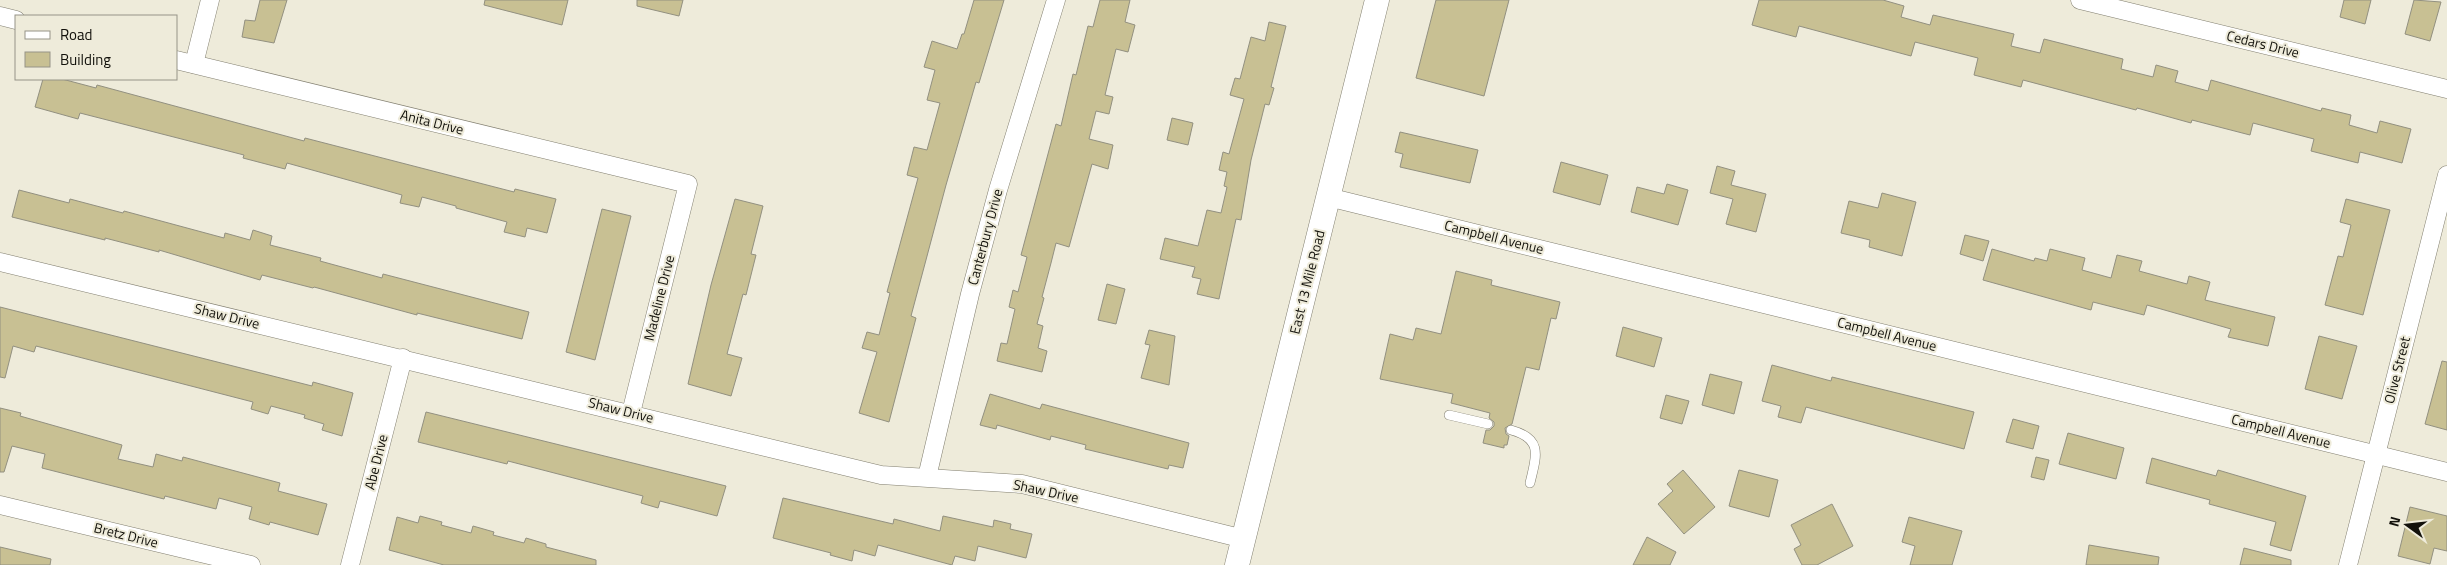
<svg xmlns="http://www.w3.org/2000/svg" width="2447" height="565" font-family="'Titillium Web',sans-serif">
  <style>
    .building { fill: #c8c093; stroke: #929080 }
    .lines { fill: none; stroke-linecap: round; stroke-linejoin: round }
    .service-casing { stroke: #827f70; stroke-width: 10 }
    .minor-casing { stroke: #827f70; stroke-width: 19 }
    .secondary-casing { stroke: #827f70; stroke-width: 25 }
    .service { stroke: #fff; stroke-width: 9 }
    .minor { stroke: #fff; stroke-width: 18 }
    .secondary { stroke: #fff; stroke-width: 24 }
    .labels { text-anchor: middle; stroke-width: 4; stroke-linejoin: round; paint-order: stroke }
    .street-label { font-size: 14px; fill: #12110b; stroke: #eeebda }
  </style>
  <rect width="100%" height="100%" fill="#eeebda"/>
  <g class="building">
    <polygon points="260,0 287,0 274,43 242,37 245,20 255,21"/>
    <polygon points="485,0 568,0 562,25 484,5"/>
    <polygon points="637,0 683,0 679,16 637,6"/>
    <polygon points="974,0 1004,0 979,83 976,82 946,185 911,316 916,318 889,422 859,413 877,352 862,348 867,332 879,335 890,293 887,292 918,178 907,175 914,147 927,150 940,103 927,100 935,70 924,67 932,41 957,49 962,34 964,34"/>
    <polygon points="1100,0 1130,0 1125,22 1135,25 1128,52 1116,49 1105,95 1113,97 1109,114 1096,111 1089,139 1113,145 1108,169 1092,164 1069,247 1056,243 1051,263 1042,297 1044,298 1037,324 1043,326 1038,348 1047,351 1042,372 997,361 1001,343 1007,344 1015,309 1009,307 1013,290 1018,292 1027,257 1021,255 1056,124 1061,126 1073,74 1076,75 1088,26 1093,27"/>
    <polygon points="1436,0 1509,0 1484,96 1416,78"/>
    <polygon points="1759,0 1883,0 1904,6 1901,17 1930,25 1933,15 2014,34 2011,46 2040,53 2044,39 2123,59 2121,69 2153,77 2156,65 2178,71 2175,82 2208,91 2211,80 2321,111 2322,108 2351,115 2349,125 2377,133 2380,121 2411,129 2402,163 2360,152 2358,163 2311,151 2314,139 2253,123 2250,135 2192,120 2191,123 2137,108 2136,110 2023,80 2021,87 1974,75 1978,58 1915,42 1911,56 1799,26 1796,37 1752,25"/>
    <polygon points="2344,0 2371,0 2365,24 2340,17"/>
    <polygon points="2414,0 2441,2 2430,41 2405,34"/>
    <polygon points="1269,22 1286,26 1271,87 1274,88 1269,105 1265,104 1251,160 1241,220 1236,219 1219,299 1197,294 1201,279 1192,277 1195,267 1160,259 1165,238 1198,246 1207,210 1221,213 1227,187 1224,186 1227,172 1219,170 1223,152 1229,154 1244,99 1230,95 1235,78 1240,79 1251,37 1265,41"/>
    <polygon points="43,79 62,79 96,88 97,85 304,141 305,138 514,192 515,189 556,199 547,233 527,228 525,237 504,232 507,222 456,208 456,206 422,197 419,207 400,203 402,195 287,163 285,169 243,158 244,155 80,113 78,119 35,107"/>
    <polygon points="1172,118 1193,123 1188,145 1167,140"/>
    <polygon points="1400,132 1478,150 1470,183 1400,167 1403,154 1395,152"/>
    <polygon points="1561,162 1608,175 1600,205 1553,192"/>
    <polygon points="1717,166 1735,171 1731,185 1766,194 1756,232 1726,224 1733,199 1710,193"/>
    <polygon points="1667,184 1688,190 1678,225 1631,212 1637,187 1664,194"/>
    <polygon points="19,190 69,203 70,199 123,213 124,211 224,238 225,233 250,240 253,230 272,236 270,245 321,258 320,261 382,278 383,274 529,312 522,339 417,313 417,315 314,287 313,288 262,275 260,280 159,250 159,252 105,238 105,240 12,217"/>
    <polygon points="1882,193 1916,202 1902,256 1869,247 1870,240 1841,233 1849,201 1878,208"/>
    <polygon points="735,199 763,206 751,254 756,255 746,295 743,294 727,354 742,358 731,396 688,384 711,285"/>
    <polygon points="2346,199 2390,210 2363,315 2325,305 2338,256 2343,257 2351,225 2340,222"/>
    <polygon points="602,209 631,216 595,360 566,352"/>
    <polygon points="1965,235 1989,241 1983,261 1960,254"/>
    <polygon points="1992,249 2034,261 2035,258 2047,261 2050,249 2085,258 2082,270 2111,278 2117,255 2142,261 2139,271 2187,284 2189,276 2210,282 2205,300 2275,317 2268,346 2228,337 2231,329 2147,305 2144,315 2093,302 2091,310 1983,280"/>
    <polygon points="1456,271 1492,280 1491,285 1560,302 1556,319 1551,318 1539,370 1526,367 1512,424 1505,428 1506,434 1509,436 1507,445 1504,445 1504,448 1483,443 1486,430 1490,430 1494,426 1494,422 1489,418 1490,413 1451,403 1453,394 1380,379 1390,334 1413,340 1416,328 1441,334"/>
    <polygon points="1107,284 1125,289 1116,324 1098,320"/>
    <polygon points="0,307 312,386 313,382 353,393 342,436 322,430 324,424 304,418 305,415 271,406 268,414 251,409 253,402 36,346 34,352 13,346 5,378 0,377"/>
    <polygon points="1623,327 1662,338 1654,367 1616,356"/>
    <polygon points="1149,330 1175,336 1169,385 1141,378 1150,345 1145,344"/>
    <polygon points="2319,336 2357,346 2342,399 2305,389"/>
    <polygon points="2442,361 2447,362 2447,430 2425,424"/>
    <polygon points="1772,365 1831,381 1832,377 1974,412 1964,449 1806,407 1801,423 1778,417 1781,406 1762,401"/>
    <polygon points="1710,374 1742,382 1734,414 1702,405"/>
    <polygon points="990,394 1040,409 1042,404 1189,443 1183,468 1169,465 1168,469 1085,449 1086,445 1051,436 1050,440 997,425 996,429 980,425"/>
    <polygon points="1666,395 1689,401 1682,424 1660,418"/>
    <polygon points="0,408 21,413 20,416 122,445 118,459 153,467 156,454 182,461 183,457 280,483 278,491 327,504 318,535 270,522 269,525 249,519 252,507 219,498 216,509 165,496 164,499 42,468 45,454 12,446 4,472 0,472"/>
    <polygon points="426,412 726,486 717,516 660,501 658,508 641,503 643,496 508,461 507,464 418,442"/>
    <polygon points="2013,419 2039,426 2033,449 2006,442"/>
    <polygon points="2068,433 2124,448 2116,479 2059,464"/>
    <polygon points="2036,457 2049,460 2044,480 2031,477"/>
    <polygon points="2152,458 2216,476 2218,470 2306,496 2291,551 2270,545 2276,522 2209,504 2210,500 2146,483"/>
    <polygon points="1683,470 1715,507 1684,534 1658,504 1673,491 1667,484"/>
    <polygon points="1739,470 1778,480 1769,517 1729,506"/>
    <polygon points="783,498 893,524 894,519 940,531 943,516 993,527 994,520 1011,524 1010,529 1032,534 1026,558 978,546 975,561 955,556 952,565 878,545 875,556 854,550 852,561 830,555 831,553 773,538"/>
    <polygon points="1832,504 1853,546 1817,565 1802,565 1794,549 1801,545 1791,525"/>
    <polygon points="2410,507 2447,516 2447,551 2434,548 2430,564 2398,556"/>
    <polygon points="420,516 442,522 441,525 471,533 473,526 494,532 493,535 524,543 526,538 546,544 546,547 596,560 596,565 444,565 389,550 397,517 418,523"/>
    <polygon points="1909,517 1962,531 1952,565 1910,565 1915,546 1902,542"/>
    <polygon points="1647,537 1676,552 1670,565 1633,565"/>
    <polygon points="2089,545 2159,557 2158,565 2086,565"/>
    <polygon points="0,547 51,559 50,565 0,565"/>
    <polygon points="2244,548 2291,560 2291,565 2240,565"/>
  </g>
  <g class="lines">
    <defs>
      <g id="service">
        <polyline points="1449,415 1488,424"/>
        <path d="M 1511,430 C 1544,439 1536,457 1530,483"/>
      </g>
      <g id="minor">
        <polyline points="2080,0 2447,89"/>
        <polyline points="0,16 16,20"/>
        <polyline points="176,60 688,184 631,413"/>
        <polyline points="194,64 210,0"/>
        <polyline points="1328,197 2447,472"/>
        <polyline points="0,262 881,475 1022,484 1244,539"/>
        <polyline points="927,477 970,294 998,190 1056,0"/>
        <polyline points="0,505 251,565"/>
        <polyline points="350,565 403,358"/>
        <polyline points="2348,565 2447,175"/>
      </g>
      <polyline id="secondary" points="1237,565 1377,0"/>
    </defs>
    <use href="#service" class="service-casing"/>
    <use href="#minor" class="minor-casing"/>
    <use href="#secondary" class="secondary-casing"/>
    <use href="#service" class="service"/>
    <use href="#minor" class="minor"/>
    <use href="#secondary" class="secondary"/>
  </g>
  <g class="labels">
    <g class="street-label">
      <text transform="translate(2263 44) rotate(14)" y="5">Cedars Drive</text>
      <text transform="translate(432 122) rotate(14)" y="5">Anita Drive</text>
      <text transform="translate(985 237) rotate(-75)" y="5">Canterbury Drive</text>
      <text transform="translate(1494 237) rotate(14)" y="5">Campbell Avenue</text>
      <text transform="translate(1307 282) rotate(-76)" y="5">East 13 Mile Road</text>
      <text transform="translate(659 298) rotate(-76)" y="5">Madeline Drive</text>
      <text transform="translate(227 316) rotate(14)" y="5">Shaw Drive</text>
      <text transform="translate(1887 334) rotate(14)" y="5">Campbell Avenue</text>
      <text transform="translate(2397 370) rotate(-76)" y="5">Olive Street</text>
      <text transform="translate(621 410) rotate(14)" y="5">Shaw Drive</text>
      <text transform="translate(2281 431) rotate(14)" y="5">Campbell Avenue</text>
      <text transform="translate(376 462) rotate(-76)" y="5">Abe Drive</text>
      <text transform="translate(1046 491) rotate(12)" y="5">Shaw Drive</text>
      <text transform="translate(126 535) rotate(14)" y="5">Bretz Drive</text>
    </g>
  </g>
  <rect x="15" y="15" width="162" height="65" fill="#eeebda" stroke="#969487"/>
  <rect x="25" y="31" width="25" height="8" fill="#ffffff" stroke="#969487"/>
  <text x="60" y="40" font-size="15" fill="#12110b">Road</text>
  <rect x="25" y="52" width="25" height="15" fill="#c8c093" stroke="#969487"/>
  <text x="60" y="65" font-size="15" fill="#12110b">Building</text>
  <g transform="translate(2407 525) rotate(285)" stroke="#eeebda" stroke-width="4" paint-order="stroke">
  <path d="M0-4L9 19L0 12L-9 19Z" fill="#12110b"/>
  <text y="-8" font-size="14" font-weight="bold" text-anchor="middle" fill="#12110b">N</text>
  </g>
</svg>
